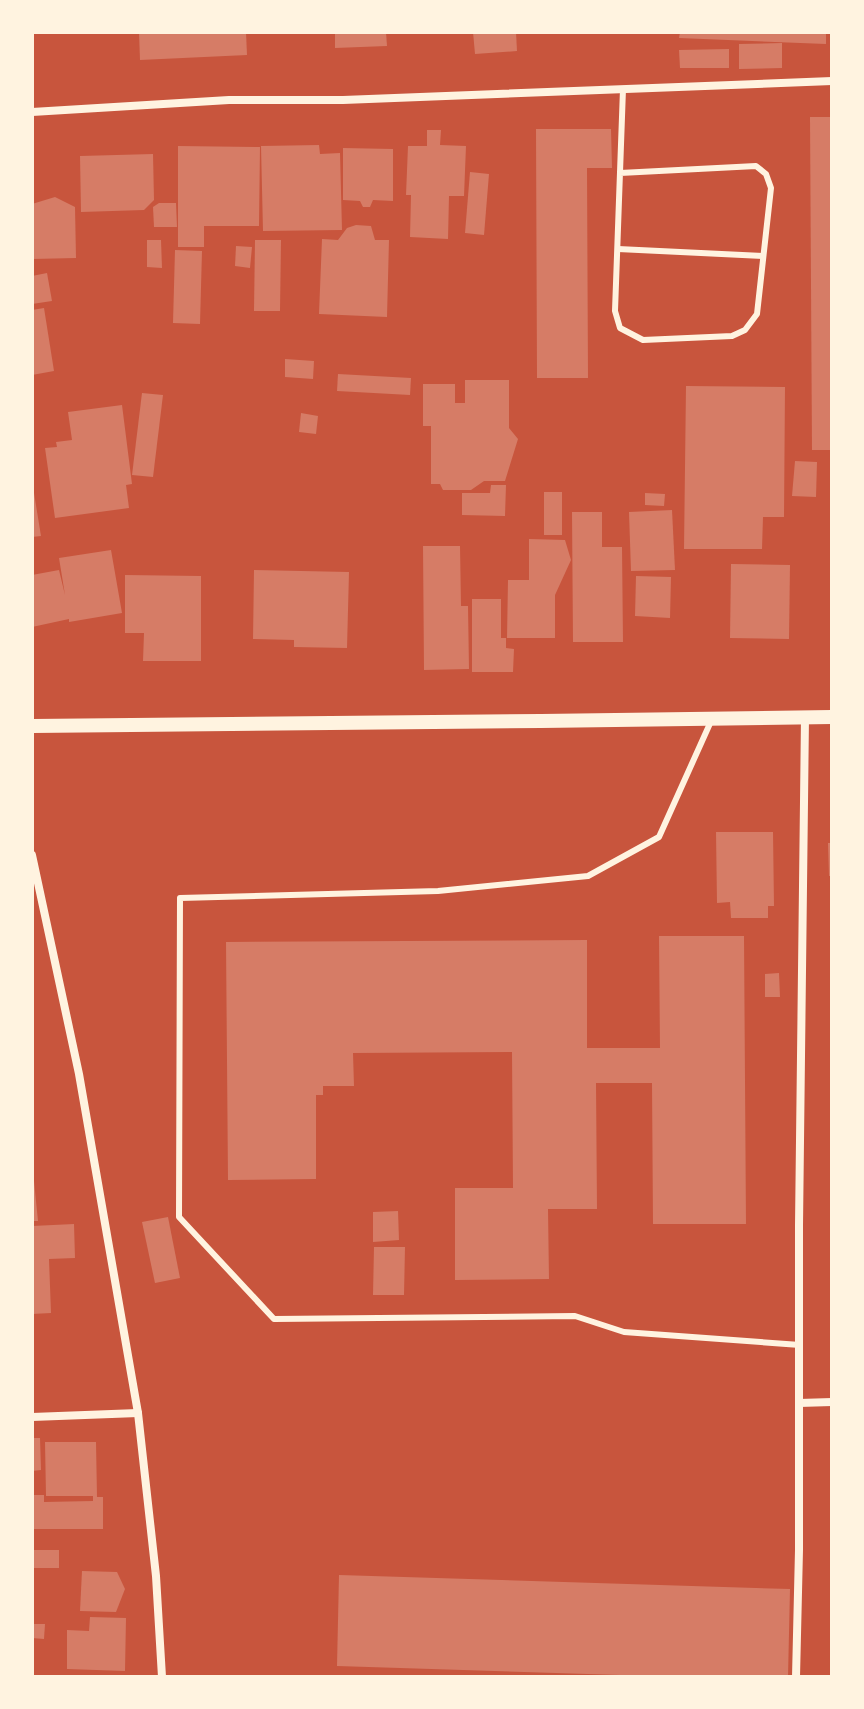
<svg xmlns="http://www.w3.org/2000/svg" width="864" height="1709" font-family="'PT Sans',sans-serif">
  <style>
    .building { fill: #d67c66 }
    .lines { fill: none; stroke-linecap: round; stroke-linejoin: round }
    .service { stroke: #fff3e0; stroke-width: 6 }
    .minor { stroke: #fff3e0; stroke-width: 8 }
    .tertiary { stroke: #fff3e0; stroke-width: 14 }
  </style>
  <rect width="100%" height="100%" fill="#c8553d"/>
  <g class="building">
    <polygon points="139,32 246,32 247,55 140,60"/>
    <polygon points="335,32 386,32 387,46 335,48"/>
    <polygon points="473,32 516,32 517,51 475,54"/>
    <polygon points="680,32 826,32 826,44 679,38"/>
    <polygon points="782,43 782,68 739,69 739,44"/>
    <polygon points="729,49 729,68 680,68 679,50"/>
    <polygon points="810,117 832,117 832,450 812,450"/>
    <polygon points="536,129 611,129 612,168 587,168 588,378 537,378"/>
    <polygon points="427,130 441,130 440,145 466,146 464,196 449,196 448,239 410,237 411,195 406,195 408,146 427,146"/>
    <polygon points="319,145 320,154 340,153 342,230 263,231 261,146"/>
    <polygon points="178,146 260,147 259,226 204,226 204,247 178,247"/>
    <polygon points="343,148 393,149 393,201 373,200 370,207 363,207 360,201 343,200"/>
    <polygon points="153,154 154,200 144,210 81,212 80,156"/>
    <polygon points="470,172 489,174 484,235 465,233"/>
    <polygon points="55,197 75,207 76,258 32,259 32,204"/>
    <polygon points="159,203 176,203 177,227 154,227 153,207"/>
    <polygon points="356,225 371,226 375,240 389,240 387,317 319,314 322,239 338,240 347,228"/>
    <polygon points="147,240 161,240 162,268 147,267"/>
    <polygon points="255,240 281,240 280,311 254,311"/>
    <polygon points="236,246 252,247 250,268 235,266"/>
    <polygon points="175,250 202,251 200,324 173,323"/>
    <polygon points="47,273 52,301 32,304 32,276"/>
    <polygon points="44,308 54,371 32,375 32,310"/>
    <polygon points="285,359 314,361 313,379 285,377"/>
    <polygon points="338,374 411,378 410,395 337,391"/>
    <polygon points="465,380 509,380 509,428 518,439 505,481 484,481 471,490 443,490 440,484 431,484 431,426 423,426 423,384 455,384 455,403 465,403"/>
    <polygon points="686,386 785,387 784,517 763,517 762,549 684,549"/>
    <polygon points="142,393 163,395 153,477 132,475"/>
    <polygon points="122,405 132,484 126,485 129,508 55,518 45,448 57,447 56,442 72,440 68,412"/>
    <polygon points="301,413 318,416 316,434 299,432"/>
    <polygon points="795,461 817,462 816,497 792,496"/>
    <polygon points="491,485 506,485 505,516 462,515 462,493 490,493"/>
    <rect x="544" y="492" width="18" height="43"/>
    <polygon points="32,493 34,493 41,536 32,537"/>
    <polygon points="645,493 665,494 664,506 645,505"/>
    <polygon points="672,510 675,570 631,571 629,512"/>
    <polygon points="572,512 602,512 602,547 622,547 623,642 573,642"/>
    <polygon points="529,539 565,540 571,560 555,595 555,638 507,638 508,580 529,580"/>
    <polygon points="423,546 460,546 461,606 468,606 469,669 424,670"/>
    <polygon points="111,550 122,613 69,622 69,619 32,627 32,575 59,570 65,595 59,558"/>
    <polygon points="731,564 790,565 789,639 730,638"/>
    <polygon points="254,570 349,572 347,648 294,647 294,640 253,639"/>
    <polygon points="125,575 201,576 201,661 143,661 144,633 125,633"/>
    <polygon points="636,576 671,577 670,618 635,616"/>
    <polygon points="472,599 501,599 501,638 506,638 506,648 514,649 513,672 472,672"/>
    <polygon points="716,832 773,832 774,906 768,906 768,918 731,918 730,902 717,903"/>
    <polygon points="828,843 832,843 832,876 829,876"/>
    <polygon points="659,936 744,936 746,1224 653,1224 652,1083 596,1083 597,1209 548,1209 549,1279 455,1280 455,1188 513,1188 512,1052 353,1053 354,1086 323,1086 323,1095 316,1095 316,1179 228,1180 226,942 587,940 587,1048 660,1048"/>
    <polygon points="779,973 780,997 765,997 765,974"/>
    <polygon points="32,1181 34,1181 38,1221 32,1221"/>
    <polygon points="398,1211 399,1240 373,1242 373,1212"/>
    <polygon points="168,1217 180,1278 155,1283 142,1222"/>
    <polygon points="74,1224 75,1258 49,1259 51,1313 32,1314 32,1226"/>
    <polygon points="374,1247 405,1247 404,1295 373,1295"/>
    <polygon points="32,1438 40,1438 41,1470 32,1471"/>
    <polygon points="45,1442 96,1442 97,1497 103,1497 103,1529 32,1529 32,1495 44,1495 44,1502 93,1501 93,1496 46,1496"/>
    <rect x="32" y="1550" width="27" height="18"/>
    <polygon points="82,1571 117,1572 125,1589 116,1612 80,1611"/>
    <polygon points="339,1575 790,1589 788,1677 683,1677 337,1666"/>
    <polygon points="90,1617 126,1618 125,1671 67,1669 67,1630 89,1631"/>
    <polygon points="32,1624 45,1624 44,1639 32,1638"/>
  </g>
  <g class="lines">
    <g class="service">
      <polyline points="620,173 756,166 766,174 771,188 757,314 745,330 732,336 643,340 620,328 615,311 623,89"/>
      <polyline points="618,249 763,256"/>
      <polyline points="712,719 659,837 588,876 438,891 180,898 179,1217 274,1319 575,1316 624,1332 800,1345"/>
    </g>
    <g class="minor">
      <polyline points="32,112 229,100 343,100 832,81"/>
      <polyline points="32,855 79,1074 138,1413 156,1576 162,1677"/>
      <polyline points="799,1403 832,1402"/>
      <polyline points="32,1417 138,1413"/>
      <polyline points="796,1677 799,1550 799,1226 805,717"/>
    </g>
    <polyline class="tertiary" points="32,726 541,721 832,717"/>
  </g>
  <rect width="864" height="1709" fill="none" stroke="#fff3e0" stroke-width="68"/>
</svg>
